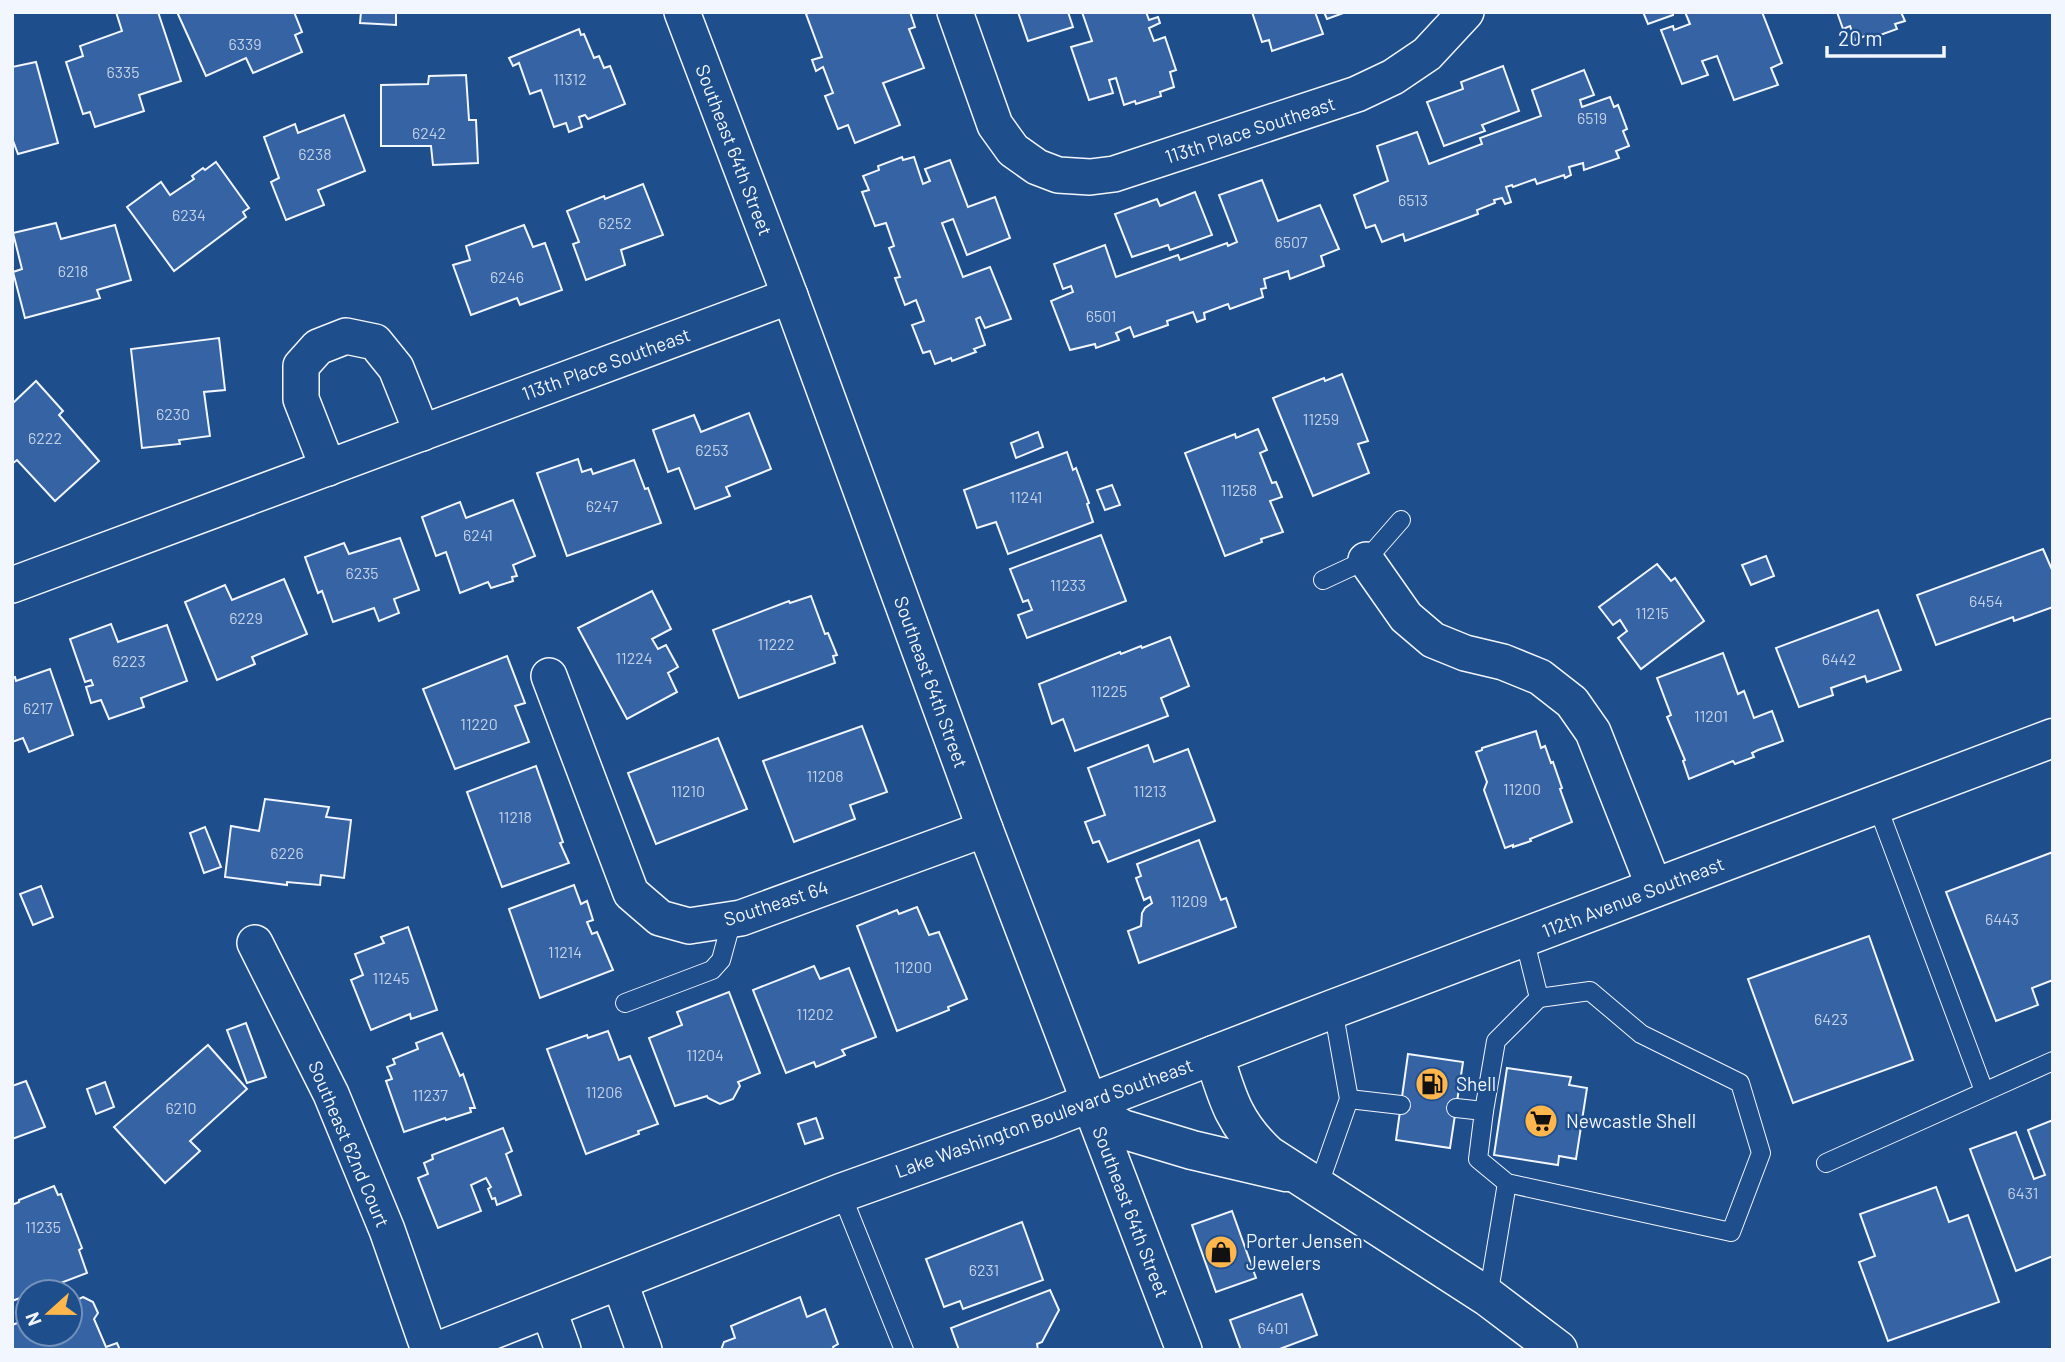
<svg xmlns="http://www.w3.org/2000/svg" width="2065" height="1362" font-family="Barlow,sans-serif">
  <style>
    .building { fill: #3563a3; stroke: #f2f6ff; stroke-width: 2 }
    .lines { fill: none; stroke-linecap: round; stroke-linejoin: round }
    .service-casing { stroke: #f2f6ff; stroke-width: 20 }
    .minor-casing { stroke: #f2f6ff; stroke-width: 38 }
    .secondary-casing { stroke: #f2f6ff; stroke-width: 41 }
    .service { stroke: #1f4e8c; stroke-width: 18 }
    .minor { stroke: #1f4e8c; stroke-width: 35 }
    .secondary { stroke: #1f4e8c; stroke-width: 38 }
    .labels { text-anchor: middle; stroke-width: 5; stroke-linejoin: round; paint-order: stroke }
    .number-label { font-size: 16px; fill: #c3d1e8 }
    .street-label { font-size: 19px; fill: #f2f6ff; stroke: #1f4e8c }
    .poi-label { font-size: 19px; fill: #f2f6ff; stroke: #1f4e8c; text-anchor: start }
  </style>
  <rect width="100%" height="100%" fill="#1f4e8c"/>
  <g class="building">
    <polygon points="116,12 158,12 181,81 139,95 144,111 95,127 90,112 83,114 66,62 83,56 80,46 122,31"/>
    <polygon points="177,12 294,12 302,32 295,35 302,52 253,73 246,58 206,76"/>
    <polygon points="361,12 396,12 396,25 360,23"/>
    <polygon points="811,12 910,12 915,27 909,29 924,68 883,83 900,125 855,143 848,125 838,129 825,96 833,93 823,67 816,71 812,60 822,57 806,14"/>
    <polygon points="1018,12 1068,12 1073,27 1028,41"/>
    <polygon points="1082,12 1146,12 1149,20 1158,17 1160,23 1149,28 1154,41 1165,37 1176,70 1170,72 1174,87 1160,92 1161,96 1136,104 1135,101 1124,105 1116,78 1109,80 1113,93 1089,100 1071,47 1092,41"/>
    <polygon points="1252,12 1315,12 1323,34 1272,51 1269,40 1262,42"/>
    <polygon points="1324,12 1346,12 1327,19"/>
    <polygon points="1643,12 1673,12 1673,15 1648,24"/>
    <polygon points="1685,12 1762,12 1782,63 1771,68 1778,85 1734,100 1717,56 1702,61 1708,75 1682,84 1661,30 1673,26 1674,30 1690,24"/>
    <polygon points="1837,12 1901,12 1905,21 1895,24 1897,29 1872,38 1870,34 1855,40 1850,26 1843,29"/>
    <polygon points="579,29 581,35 584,34 594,58 599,56 604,68 610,66 625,104 588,119 585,115 579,117 582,127 569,132 566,123 554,127 541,90 530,94 519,63 513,66 509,58"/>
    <polygon points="36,62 58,143 18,154 12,138 12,67"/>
    <polygon points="1503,66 1519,111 1482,125 1485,131 1444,146 1427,102 1463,89 1461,82"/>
    <polygon points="1584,70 1594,95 1580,100 1582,107 1610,97 1614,107 1618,105 1627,129 1623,131 1629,146 1616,151 1619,158 1584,170 1583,163 1569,167 1571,175 1565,178 1564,175 1537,184 1535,179 1513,187 1512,185 1506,187 1511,202 1505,204 1502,198 1494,200 1495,203 1477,210 1478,214 1405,241 1403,234 1382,242 1375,225 1366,228 1354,195 1388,181 1377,146 1417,132 1429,164 1482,144 1480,138 1541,116 1532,90"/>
    <polygon points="466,75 469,120 476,120 478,163 433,165 431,146 381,146 381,85 428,84 429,76"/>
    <polygon points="344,115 365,171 318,190 324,205 286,220 271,182 279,178 264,137 295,124 298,133"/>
    <polygon points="902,157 903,160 914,157 923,184 930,181 925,169 950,160 968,207 995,197 1010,238 967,255 953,219 942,223 963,277 990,267 1011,319 985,328 980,317 976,319 985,345 974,349 976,352 952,361 951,358 935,364 930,351 923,353 912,325 924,321 916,300 905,305 895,278 900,277 889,248 894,246 886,223 875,226 862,192 869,190 863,176 879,170 878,166"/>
    <polygon points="216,162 249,208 243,212 246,217 174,271 127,207 161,182 170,195 194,179 192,176 203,168 205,170"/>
    <polygon points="1262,180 1278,221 1320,205 1339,249 1321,256 1324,266 1290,279 1288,271 1264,279 1266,288 1261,289 1263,297 1230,309 1228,304 1204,313 1205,319 1197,322 1193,312 1167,321 1168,325 1134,337 1130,327 1116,333 1119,340 1096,348 1095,344 1070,350 1051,301 1073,292 1071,286 1063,289 1054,264 1105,245 1116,277 1178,255 1180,260 1227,243 1228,246 1237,242 1219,195"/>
    <polygon points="643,184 663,235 621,250 625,265 586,280 573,244 579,242 567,211 604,196 605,199"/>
    <polygon points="1195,192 1212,235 1170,250 1168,245 1132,257 1115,214 1157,199 1160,206"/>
    <polygon points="56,223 61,239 115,225 131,280 97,290 100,298 25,318 13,272 22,269 13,233"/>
    <polygon points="524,225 533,247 545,243 562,290 520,305 517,298 471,315 453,265 470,260 466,246"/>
    <polygon points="219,338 225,390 204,392 210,436 179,440 180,444 142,448 131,349"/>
    <polygon points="1342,374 1368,441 1358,444 1369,473 1313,496 1273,398 1324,378 1325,381"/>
    <polygon points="36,381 63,411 59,415 99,461 55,501 17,460 12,464 12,404"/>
    <polygon points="749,413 771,469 726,487 730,496 695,509 679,468 668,472 653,430 694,415 701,432"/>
    <polygon points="1258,429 1267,450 1260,453 1272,483 1276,482 1282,497 1270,501 1283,532 1261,539 1262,542 1225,556 1185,453 1235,434 1236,438"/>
    <polygon points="1038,432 1043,447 1016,458 1011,443"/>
    <polygon points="1067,452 1073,470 1076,468 1089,503 1087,504 1093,522 1008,554 996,522 977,528 964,490"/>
    <polygon points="578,459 582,472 591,469 593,474 634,460 645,489 648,488 661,523 567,556 537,473"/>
    <polygon points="1112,485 1120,505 1105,510 1097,490"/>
    <polygon points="513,500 535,556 513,565 517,576 512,577 513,581 491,588 488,582 460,593 446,552 436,556 422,517 460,502 466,518"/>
    <polygon points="1101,535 1126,601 1027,638 1018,615 1032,610 1028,600 1023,602 1010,569"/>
    <polygon points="400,538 419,590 394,599 399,613 379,621 374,608 333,622 322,591 318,593 305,557 344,543 349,554"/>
    <polygon points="2043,549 2053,572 2053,607 2014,621 2013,617 1936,645 1917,595"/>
    <polygon points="1766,556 1774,576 1751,585 1742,565"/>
    <polygon points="1657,564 1671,581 1675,578 1704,621 1641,669 1618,638 1627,631 1620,620 1613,625 1599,607"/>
    <polygon points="284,579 307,634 252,657 255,664 217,680 185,602 225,585 232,600"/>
    <polygon points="652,591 671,629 652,639 658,649 666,645 678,667 668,673 677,692 627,719 578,628"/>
    <polygon points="811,596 825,634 828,633 837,655 833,656 835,663 739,698 713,630 789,601 790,603"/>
    <polygon points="1878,610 1901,670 1867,682 1865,676 1831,688 1833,695 1799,707 1776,648"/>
    <polygon points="111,624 118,642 167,625 187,681 141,698 144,707 109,719 101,700 91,703 86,687 93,685 91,680 85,682 70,639"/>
    <polygon points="1170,637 1189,686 1161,698 1168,716 1075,751 1063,719 1052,724 1039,684 1120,652 1121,654 1141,646 1142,648"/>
    <polygon points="1723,653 1738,694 1744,691 1754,718 1772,711 1783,741 1758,750 1752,753 1754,757 1735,764 1733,761 1689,779 1683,761 1685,760 1667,717 1671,715 1657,678"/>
    <polygon points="507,656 525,703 515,706 529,742 455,769 423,689"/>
    <polygon points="50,669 73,735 29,752 23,738 12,742 12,678 15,677 16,681"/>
    <polygon points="862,726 887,792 850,805 855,819 794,842 763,761"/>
    <polygon points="1536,731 1541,748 1545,746 1551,763 1553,762 1562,788 1560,789 1572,822 1530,839 1531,841 1513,847 1513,845 1505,848 1484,790 1487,782 1476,752 1482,750 1482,748"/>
    <polygon points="718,738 747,809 656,844 628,773"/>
    <polygon points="1148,745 1154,762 1188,749 1215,821 1108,862 1099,841 1093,843 1085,822 1105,815 1088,768"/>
    <polygon points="536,766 563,842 560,843 569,863 502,887 467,792"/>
    <polygon points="265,799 329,807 326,817 351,820 344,878 321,875 320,885 287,882 287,885 225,877 231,826 259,831"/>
    <polygon points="205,827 221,867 204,873 190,833"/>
    <polygon points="1199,840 1221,900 1226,898 1236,927 1139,963 1128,931 1141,926 1142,913 1145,908 1152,903 1150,897 1144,900 1136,878 1141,876 1137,864"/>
    <polygon points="2053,852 2053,980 2032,988 2038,1005 1996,1021 1946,892"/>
    <polygon points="574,885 581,904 587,901 593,920 587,922 592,934 597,932 613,970 540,998 509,909"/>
    <polygon points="41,886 53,917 33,925 20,894"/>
    <polygon points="917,907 929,935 939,932 967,999 948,1007 949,1010 897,1031 857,926 897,910 899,914"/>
    <polygon points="408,927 437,1010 411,1019 410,1014 371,1030 351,980 363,975 355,954 384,943 381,937"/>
    <polygon points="1869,936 1913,1060 1793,1103 1748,979"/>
    <polygon points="814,966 820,979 849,968 876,1037 842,1050 845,1055 816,1067 814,1062 786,1073 753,990"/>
    <polygon points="729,992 760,1073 738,1082 740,1086 733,1099 720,1104 708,1098 707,1096 675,1106 649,1038 682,1025 677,1012"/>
    <polygon points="246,1023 266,1077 247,1083 227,1030"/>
    <polygon points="608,1031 619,1060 630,1056 658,1124 638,1131 639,1134 586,1154 547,1049 587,1035 588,1038"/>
    <polygon points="442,1033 460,1076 463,1074 475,1108 470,1108 471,1112 446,1120 445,1118 404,1132 386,1081 392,1079 387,1067 395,1064 393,1059 418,1049 416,1043"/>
    <polygon points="208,1045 247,1089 190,1141 200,1151 165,1183 114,1127"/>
    <polygon points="1408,1054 1463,1062 1450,1148 1396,1140"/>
    <polygon points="1507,1068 1571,1077 1569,1085 1587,1088 1576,1159 1559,1156 1558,1165 1494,1155"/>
    <polygon points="26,1081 45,1127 12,1139 12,1086"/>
    <polygon points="105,1082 114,1107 96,1114 87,1089"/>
    <polygon points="816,1118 823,1138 805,1144 798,1124"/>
    <polygon points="2053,1120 2053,1256 2016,1271 1970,1149 2016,1132 2034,1179 2045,1175 2028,1130"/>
    <polygon points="503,1128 512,1151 506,1154 521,1195 497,1205 495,1198 492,1199 488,1189 491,1187 486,1178 471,1185 481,1211 438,1228 418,1178 428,1174 424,1163 433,1159 432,1155"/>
    <polygon points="54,1186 58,1195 61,1194 82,1248 79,1250 87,1273 37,1292 28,1292 28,1295 12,1301 12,1205 19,1202 19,1200"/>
    <polygon points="1936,1187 1949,1222 1968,1215 1999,1302 1888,1341 1859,1262 1875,1256 1860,1214"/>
    <polygon points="1232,1211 1256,1278 1216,1292 1192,1225"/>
    <polygon points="1022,1222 1043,1280 963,1309 960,1301 944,1307 926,1259"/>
    <polygon points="1050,1290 1059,1310 1042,1342 1037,1344 1038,1350 959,1350 951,1328"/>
    <polygon points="1302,1294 1317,1335 1277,1350 1241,1350 1230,1320"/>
    <polygon points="83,1297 93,1302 98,1313 94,1319 106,1347 117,1343 120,1350 12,1350 12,1325 28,1319 28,1334 70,1334 70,1303"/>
    <polygon points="800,1297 807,1317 825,1309 838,1344 833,1347 834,1350 721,1350 724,1342 735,1338 731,1326"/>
  </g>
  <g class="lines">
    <defs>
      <g id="service">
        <polyline points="1323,580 1366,560 1401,520"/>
        <polyline points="1877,805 1984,1091"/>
        <polyline points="625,1003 712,970 721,960 732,920"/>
        <polyline points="1349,1099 1401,1105"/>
        <polyline points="1456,1108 1484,1111 1478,1159 1507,1183 1731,1232 1761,1153 1740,1083 1641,1034 1590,991 1539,998 1524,938"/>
        <polyline points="1484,1111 1496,1041 1539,998"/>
        <polyline points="1826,1163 2053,1061"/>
        <polyline points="1318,1187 1349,1099 1333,1009"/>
        <polyline points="841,1193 904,1350"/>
        <polyline points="1488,1297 1507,1183"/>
      </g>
      <g id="minor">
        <polyline points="682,12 790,296 985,829 1184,1350"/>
        <polyline points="955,12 995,125 1013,150 1037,167 1058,175 1090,177 1114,174 1357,94 1393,77 1427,54 1466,12"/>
        <polyline points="328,468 301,399 301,366 318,347 346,336 375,342 396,368 422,433"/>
        <polyline points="1366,560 1406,617 1433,640 1465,653 1503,662 1540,677 1572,702 1593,732 1655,889"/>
        <polyline points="12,585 790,296"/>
        <polyline points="549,676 631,893 660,918 689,926 741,918 985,829"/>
        <polyline points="255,943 331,1094 387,1230 429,1350"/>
        <polyline points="619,1280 644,1350"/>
        <polyline points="548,1308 563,1350"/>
      </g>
      <g id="secondary">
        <path d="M 1214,1055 C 1227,1097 1234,1124 1268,1155 L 1488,1297 L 1558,1350"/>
        <polyline points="1090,1103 1109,1121 1122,1129 1192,1150 1286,1172"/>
        <polyline points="441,1350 841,1193 1048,1119 1333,1009 2053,738"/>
      </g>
    </defs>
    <use href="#service" class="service-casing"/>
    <use href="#minor" class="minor-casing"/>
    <use href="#secondary" class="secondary-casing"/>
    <use href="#service" class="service"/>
    <use href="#minor" class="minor"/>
    <use href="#secondary" class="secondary"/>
  </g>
  <defs>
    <symbol id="fuel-disc" viewBox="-11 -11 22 22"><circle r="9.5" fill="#ffb74d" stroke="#1f4e8c"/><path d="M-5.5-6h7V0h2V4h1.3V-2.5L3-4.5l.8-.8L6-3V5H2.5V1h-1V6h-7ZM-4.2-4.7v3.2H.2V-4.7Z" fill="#111"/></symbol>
    <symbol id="supermarket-disc" viewBox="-11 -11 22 22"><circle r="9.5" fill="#ffb74d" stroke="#1f4e8c"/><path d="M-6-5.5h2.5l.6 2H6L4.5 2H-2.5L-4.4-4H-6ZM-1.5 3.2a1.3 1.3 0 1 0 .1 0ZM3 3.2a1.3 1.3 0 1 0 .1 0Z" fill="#111"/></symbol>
    <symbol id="shop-disc" viewBox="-11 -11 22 22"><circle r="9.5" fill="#ffb74d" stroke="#1f4e8c"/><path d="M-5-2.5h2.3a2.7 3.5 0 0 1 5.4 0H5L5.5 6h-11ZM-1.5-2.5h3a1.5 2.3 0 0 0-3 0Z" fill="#111"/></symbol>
  </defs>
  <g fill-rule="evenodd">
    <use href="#fuel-disc" x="1413" y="1065" width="38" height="38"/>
    <use href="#supermarket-disc" x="1522" y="1102" width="38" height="38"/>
    <use href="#shop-disc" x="1202" y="1233" width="38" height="38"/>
  </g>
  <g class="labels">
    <g class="number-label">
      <text x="245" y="50">6339</text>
      <text x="123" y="78">6335</text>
      <text x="570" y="85">11312</text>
      <text x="1592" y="124">6519</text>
      <text x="429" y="139">6242</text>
      <text x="315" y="160">6238</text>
      <text x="1413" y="206">6513</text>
      <text x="189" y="221">6234</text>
      <text x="615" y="229">6252</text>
      <text x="1291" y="248">6507</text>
      <text x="73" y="277">6218</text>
      <text x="507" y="283">6246</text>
      <text x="1101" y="322">6501</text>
      <text x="173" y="420">6230</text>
      <text x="1321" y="425">11259</text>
      <text x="45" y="444">6222</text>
      <text x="712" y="456">6253</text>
      <text x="1239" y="496">11258</text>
      <text x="1026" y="503">11241</text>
      <text x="602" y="512">6247</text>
      <text x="478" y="541">6241</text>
      <text x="362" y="579">6235</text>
      <text x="1068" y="591">11233</text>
      <text x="1986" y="607">6454</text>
      <text x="1652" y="619">11215</text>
      <text x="246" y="624">6229</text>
      <text x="776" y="650">11222</text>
      <text x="634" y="664">11224</text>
      <text x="1839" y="665">6442</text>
      <text x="129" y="667">6223</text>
      <text x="1109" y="697">11225</text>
      <text x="38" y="714">6217</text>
      <text x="1711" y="722">11201</text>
      <text x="479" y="730">11220</text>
      <text x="825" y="782">11208</text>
      <text x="1522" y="795">11200</text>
      <text x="688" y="797">11210</text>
      <text x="1150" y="797">11213</text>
      <text x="515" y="823">11218</text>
      <text x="287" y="859">6226</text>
      <text x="1189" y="907">11209</text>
      <text x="2002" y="925">6443</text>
      <text x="565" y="958">11214</text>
      <text x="913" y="973">11200</text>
      <text x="391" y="984">11245</text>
      <text x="815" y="1020">11202</text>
      <text x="1831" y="1025">6423</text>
      <text x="705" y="1061">11204</text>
      <text x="604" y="1098">11206</text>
      <text x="430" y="1101">11237</text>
      <text x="181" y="1114">6210</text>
      <text x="2023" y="1199">6431</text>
      <text x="43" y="1233">11235</text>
      <text x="984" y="1276">6231</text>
      <text x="1273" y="1334">6401</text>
    </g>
    <g class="street-label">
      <text transform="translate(1250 130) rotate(-18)" y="7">113th Place Southeast</text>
      <text transform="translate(734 150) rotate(69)" y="7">Southeast 64th Street</text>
      <text transform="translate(606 364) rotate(-20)" y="7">113th Place Southeast</text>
      <text transform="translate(931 682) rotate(70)" y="7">Southeast 64th Street</text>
      <text transform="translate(1633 897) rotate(-21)" y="7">112th Avenue Southeast</text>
      <text transform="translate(776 903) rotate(-18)" y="7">Southeast 64</text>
      <text transform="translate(1044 1118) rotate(-20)" y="7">Lake Washington Boulevard Southeast</text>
      <text transform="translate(349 1144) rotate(67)" y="7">Southeast 62nd Court</text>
      <text transform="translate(1131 1212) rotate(69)" y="7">Southeast 64th Street</text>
    </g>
    <g class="poi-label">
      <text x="1456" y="1091">Shell</text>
      <text x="1566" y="1128">Newcastle Shell</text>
      <text x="1246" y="1248">Porter Jensen<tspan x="1246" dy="22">Jewelers</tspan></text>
    </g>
  </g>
  <rect width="2065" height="1362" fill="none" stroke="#f2f6ff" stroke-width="28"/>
  <g transform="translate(49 1313) rotate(249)"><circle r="33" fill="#1f4e8c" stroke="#7391ba" stroke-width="2"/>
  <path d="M0-5L12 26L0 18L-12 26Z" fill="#ffb74d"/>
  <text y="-10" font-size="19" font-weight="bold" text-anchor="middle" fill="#f2f6ff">N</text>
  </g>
  <path d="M1827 46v10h117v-10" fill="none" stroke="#f2f6ff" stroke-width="3.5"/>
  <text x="1838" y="46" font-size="21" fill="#f2f6ff" stroke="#1f4e8c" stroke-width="5" paint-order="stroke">20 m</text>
</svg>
